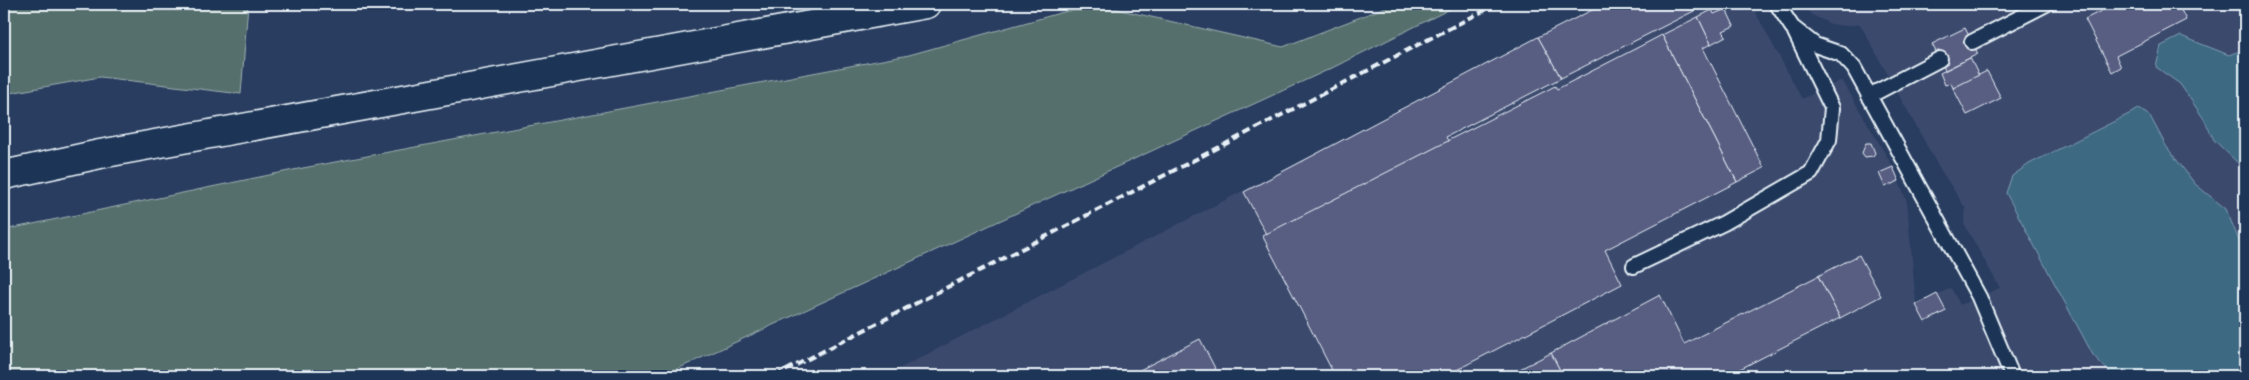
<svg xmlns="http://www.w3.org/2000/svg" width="2249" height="380" font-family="Caveat,sans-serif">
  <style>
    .built { fill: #3b4a6d }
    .green { fill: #546f6c; stroke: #9eb0b2 }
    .water { fill: #3d6983; stroke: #819fb2 }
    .building { fill: #585d82; stroke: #e8f1f8 }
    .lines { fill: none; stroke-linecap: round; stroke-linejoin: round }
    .lane-casing { stroke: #e8f1f8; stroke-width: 18 }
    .street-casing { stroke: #e8f1f8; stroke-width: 31 }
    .lane { stroke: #1d3557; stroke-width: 14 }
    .street { stroke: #1d3557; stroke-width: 28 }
    .rail { stroke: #e8f1f8; stroke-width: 4; stroke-dasharray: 8 4; stroke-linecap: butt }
  </style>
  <rect width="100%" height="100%" fill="#293d60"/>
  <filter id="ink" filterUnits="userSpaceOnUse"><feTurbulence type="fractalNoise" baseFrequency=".02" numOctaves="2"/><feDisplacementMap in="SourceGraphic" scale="10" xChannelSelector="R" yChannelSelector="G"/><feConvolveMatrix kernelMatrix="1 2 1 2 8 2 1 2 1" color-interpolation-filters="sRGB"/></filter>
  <g filter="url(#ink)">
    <polygon class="built" points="1604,4 1751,4 1802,99 1842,80 1893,167 1907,202 1916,305 1951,288 1960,305 2000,288 1964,224 1966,209 1938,166 1860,24 1846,26 1831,24 1812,15 1800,4 2245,4 2245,49 2229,55 2181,36 2156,67 2180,84 2204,119 2214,140 2240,165 2245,177 2245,255 2226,209 2195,184 2166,146 2150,116 2139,109 2029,164 2012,176 2006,194 2093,355 2113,376 885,376"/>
    <g class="green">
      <polygon points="4,4 248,4 241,94 100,77 4,94"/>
      <polygon points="1394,4 1460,4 1332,68 662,376 4,376 4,230 303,168 909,55 1067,11 1116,9 1283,47"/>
    </g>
    <g class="water">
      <polygon points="2181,36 2229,55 2245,49 2245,177 2240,165 2214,140 2204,119 2180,84 2156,67 2161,46"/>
      <polygon points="2139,109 2150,116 2166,146 2195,184 2226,209 2245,255 2245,376 2113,376 2093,355 2006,193 2012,176 2029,164"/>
    </g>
    <g class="building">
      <polygon points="1604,4 1691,4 1694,11 1561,78 1538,37"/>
      <polygon points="2115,4 2178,4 2186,20 2116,56 2121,67 2112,72 2085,19"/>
      <polygon points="1726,9 1734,26 1723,31 1726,36 1711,44 1698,17 1712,10 1714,14"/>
      <polygon points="1698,17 1711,44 1703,48 1764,168 1737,182 1662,35"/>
      <polygon points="1965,28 1978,54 1945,70 1932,44"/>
      <polygon points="1662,35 1737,182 1605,250 1622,284 1445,376 1335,376 1262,235 1555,86 1557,89"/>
      <polygon points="1538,37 1561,78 1446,137 1448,141 1266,234 1244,192"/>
      <polygon points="1970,58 1979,76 1953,88 1951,83 1945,85 1940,73"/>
      <polygon points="1987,71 2001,98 1967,115 1953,88"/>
      <polygon points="1866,143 1871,143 1875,153 1873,156 1865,157 1862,153"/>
      <polygon points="1893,167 1899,181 1885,187 1879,173"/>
      <polygon points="1859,255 1881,296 1840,318 1818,276"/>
      <polygon points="1818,276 1840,318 1734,372 1736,376 1563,376 1551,353 1660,295 1684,344"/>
      <polygon points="1937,294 1946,311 1925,322 1916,305"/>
      <polygon points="1200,339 1219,376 1128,376"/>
      <polygon points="1551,353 1563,376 1506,376"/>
    </g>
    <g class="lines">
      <defs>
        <g id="lane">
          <polyline points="1777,4 1792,27 1815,45 1841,54 1854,68 1979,297 2012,376"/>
          <polyline points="1972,42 2046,4"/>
          <polyline points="1869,96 1940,59"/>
          <polyline points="1634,266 1724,223 1811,173 1829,140 1832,108 1795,32"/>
        </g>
        <polyline id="street" points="4,175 100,154 926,4"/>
      </defs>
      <use href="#lane" class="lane-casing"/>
      <use href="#street" class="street-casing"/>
      <use href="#lane" class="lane"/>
      <use href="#street" class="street"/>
      <polyline class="rail" points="775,376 1497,4"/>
    </g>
  </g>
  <rect width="2249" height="380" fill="none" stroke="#1d3557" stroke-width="20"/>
  <rect x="10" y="10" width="2229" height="360" fill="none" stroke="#e8f1f8" stroke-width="2" filter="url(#ink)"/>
</svg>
